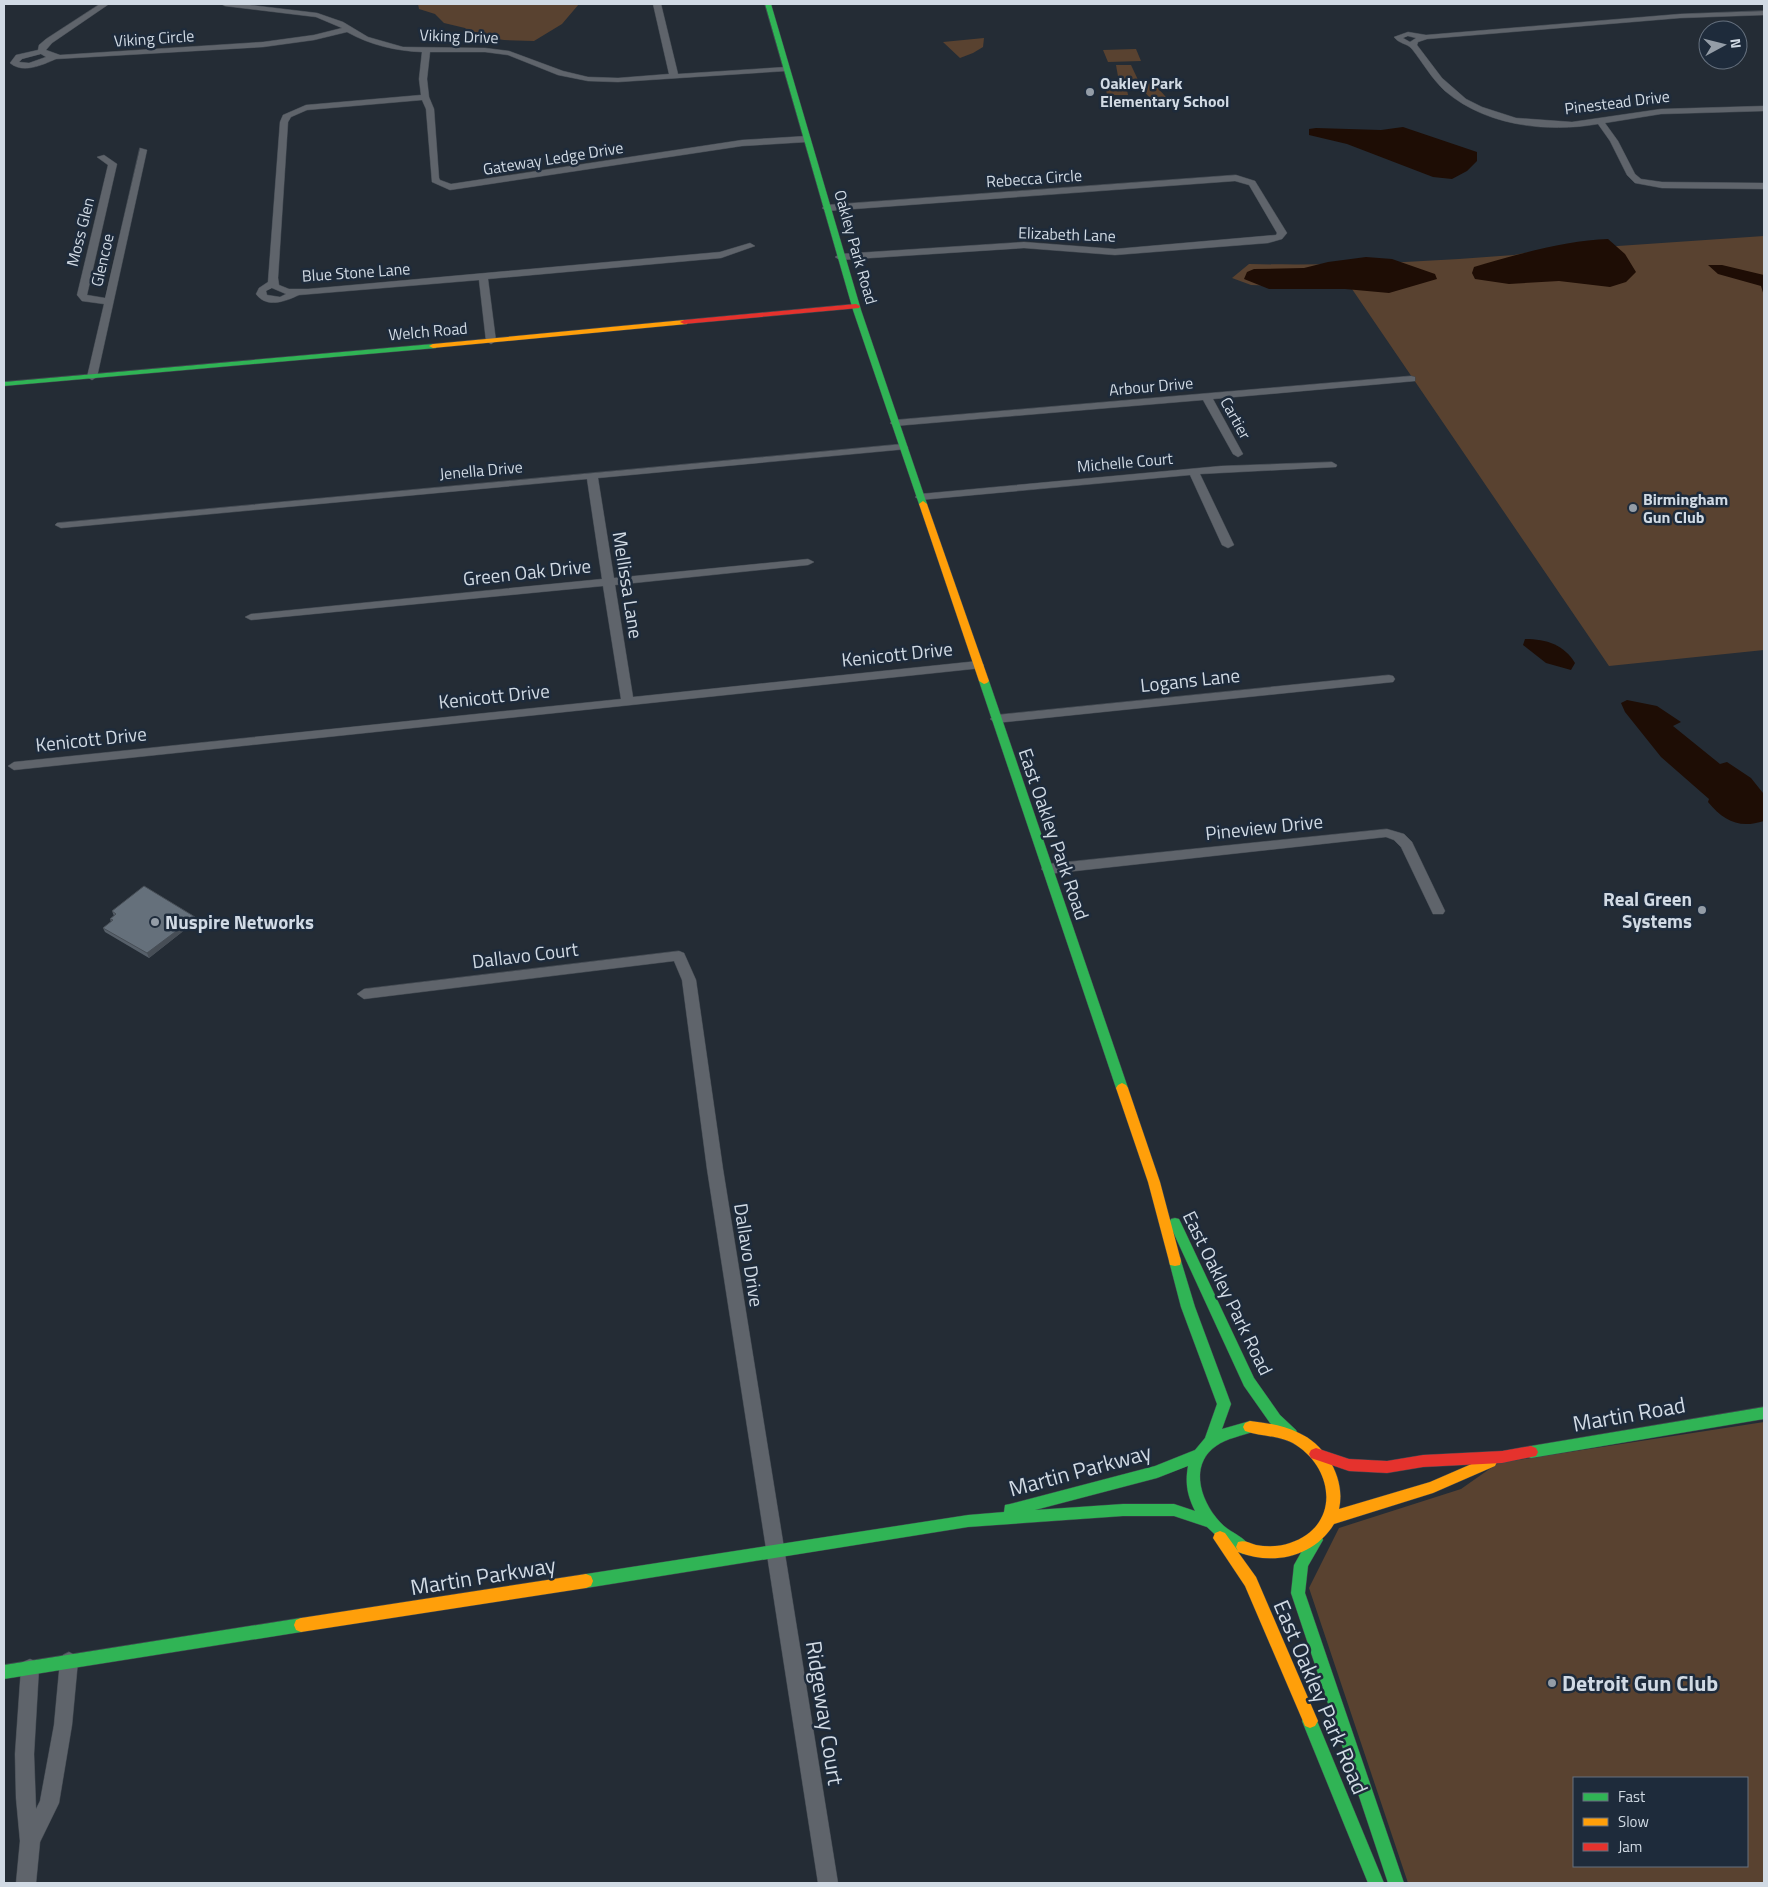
<svg xmlns="http://www.w3.org/2000/svg" width="1768" height="1887" font-family="'Titillium Web',sans-serif">
  <style>
    .green { fill: #594230; fill-rule: evenodd }
    .water { fill: #1e0d05 }
    .lines { fill: none; stroke-linecap: round; stroke-linejoin: round }
    .street-casing { stroke: #414850; stroke-width: 1 }
    .fast-casing { stroke: #414850; stroke-width: 1 }
    .slow-casing { stroke: #414850; stroke-width: 1 }
    .jam-casing { stroke: #414850; stroke-width: 1 }
    .street { fill: #5f646b; fill-rule: evenodd }
    .fast { fill: #30b455; fill-rule: evenodd }
    .slow { fill: #ff9f0a; fill-rule: evenodd }
    .jam { fill: #e5322d; fill-rule: evenodd }
    .wall { fill: #57606a }
    .shaded-wall { fill: #474e56 }
    .building { fill: #65707b; stroke: #474e56 }
    .poi-dot { fill: #949da7; stroke: #1e2b3b; stroke-width: 2 }
    .labels { text-anchor: middle; stroke-width: 5; stroke-linejoin: round; paint-order: stroke }
    .far-street-label { font-size: 16px; fill: #d1dae4; stroke: #1e2b3b }
    .far-poi-label { font-size: 16px; font-weight: bold; fill: #d1dae4; stroke: #1e2b3b; text-anchor: start }
    .street-label { font-size: 19px; fill: #d1dae4; stroke: #1e2b3b }
    .poi-label { font-size: 19px; font-weight: bold; fill: #d1dae4; stroke: #1e2b3b; text-anchor: end }
    .near-street-label { font-size: 22px; fill: #d1dae4; stroke: #1e2b3b }
    .near-poi-label { font-size: 22px; font-weight: bold; fill: #d1dae4; stroke: #1e2b3b; text-anchor: start }
  </style>
  <rect width="100%" height="100%" fill="#242c35"/>
  <g class="green">
    <polygon points="418,4 579,4 562,24 534,41 504,40 471,35 465,28 444,23 435,14 419,9"/>
    <polygon points="984,38 983,47 973,53 960,58 943,42"/>
    <polygon points="1136,49 1141,61 1108,62 1103,50"/>
    <polygon points="1116,65 1131,65 1139,82 1119,82"/>
    <polygon points="1153,83 1166,97 1151,99 1138,85"/>
    <polygon points="1105,84 1126,84 1128,95 1107,95"/>
    <path d="M 1764,236 L 1764,650 L 1609,666 L 1352,289 L 1251,285 L 1232,278 L 1249,264 C 1340,266 1424,262 1514,255 L 1530,252 Z"/>
    <path d="M 1764,1422 L 1764,1883 L 1408,1883 L 1309,1588 L 1339,1528 L 1461,1489 L 1498,1463 ZM 1574,1778 L 1747,1778 L 1747,1866 L 1574,1866 Z"/>
  </g>
  <g class="water">
    <polygon points="1403,127 1477,152 1477,161 1467,171 1452,179 1433,177 1347,144 1309,135 1309,129 1316,128 1381,130"/>
    <path d="M 1608,239 L 1625,254 L 1636,272 L 1626,282 L 1610,287 L 1559,281 L 1509,284 L 1475,279 L 1472,273 L 1474,267 C 1514,255 1567,240 1608,239 Z"/>
    <polygon points="1366,257 1392,259 1435,274 1437,279 1389,293 1345,289 1269,289 1244,279 1247,272 1254,269 1304,268 1328,262"/>
    <polygon points="1708,265 1722,265 1764,275 1764,296 1761,286 1718,274"/>
    <path d="M 1525,639 C 1547,639 1564,645 1575,663 L 1571,670 L 1546,663 L 1523,645 Z"/>
    <path d="M 1627,700 L 1657,706 L 1681,722 L 1673,726 L 1720,764 L 1727,762 L 1751,778 L 1763,793 L 1764,821 C 1739,829 1724,821 1708,802 L 1709,799 L 1661,757 L 1625,712 L 1621,703 Z"/>
  </g>
  <g class="lines">
    <defs>
      <g id="street">
        <path d="M 100,4 L 109,4 L 52,43 L 46,50 L 60,55 L 263,42 L 314,35 L 342,28 L 316,17 L 225,6 L 221,4 L 242,4 L 317,13 L 343,22 L 368,37 L 403,47 L 485,48 L 509,51 L 563,71 L 588,77 L 618,78 L 669,74 L 653,4 L 661,4 L 678,74 L 786,67 L 790,69 L 786,71 L 618,82 L 588,81 L 558,75 L 508,55 L 485,52 L 430,52 L 427,79 L 429,97 L 434,109 L 439,178 L 440,180 L 451,184 L 742,140 L 807,136 L 811,139 L 807,142 L 742,146 L 450,190 L 432,182 L 426,109 L 422,100 L 307,110 L 291,117 L 288,122 L 278,278 L 279,285 L 289,289 L 308,289 L 720,252 L 750,243 L 755,246 L 721,258 L 488,279 L 496,341 L 491,344 L 486,341 L 479,280 L 299,295 C 286,301 267,309 256,294 L 259,288 L 268,282 L 280,122 L 283,115 L 306,105 L 421,95 L 419,79 L 422,52 C 396,51 370,45 347,32 L 314,40 L 263,47 L 56,59 C 42,65 23,74 10,63 L 16,55 L 38,50 L 39,45 L 46,39 ZM 41,54 L 46,57 L 29,63 L 19,62 L 22,59 ZM 272,288 L 286,294 L 280,297 L 267,295 L 266,291 Z"/>
        <path d="M 1764,11 L 1764,15 L 1680,18 L 1427,39 L 1418,42 L 1417,45 L 1442,78 L 1466,99 L 1482,107 L 1516,118 L 1572,122 L 1661,109 L 1764,106 L 1764,111 L 1661,114 L 1605,123 L 1618,141 L 1635,174 L 1641,179 L 1662,182 L 1764,183 L 1764,189 L 1662,188 L 1635,183 L 1627,175 L 1610,141 L 1598,124 C 1547,133 1486,126 1445,91 C 1432,79 1423,63 1412,49 C 1407,43 1399,44 1394,37 L 1408,32 L 1426,35 L 1680,14 ZM 1408,36 L 1416,38 L 1410,42 L 1403,38 Z"/>
        <polygon points="140,148 147,150 97,377 92,380 87,377 104,304 82,301 77,295 108,165 97,157 104,155 117,164 87,295 105,298"/>
        <polygon points="1236,175 1255,181 1287,233 1282,239 1268,243 1115,255 1024,248 840,260 835,257 840,254 1024,242 1115,249 1276,235 1277,233 1249,185 1235,181 827,211 822,208 827,205"/>
        <polygon points="1411,376 1415,377 1415,381 1213,399 1243,454 1238,457 1233,454 1203,400 895,426 890,423 895,420"/>
        <polygon points="903,444 908,447 907,449 598,478 614,578 808,559 814,562 808,565 615,585 633,697 978,661 984,665 982,668 14,770 8,766 14,762 621,699 603,586 251,620 245,617 251,614 602,579 587,479 61,528 55,525 57,523"/>
        <polygon points="1332,462 1337,465 1336,467 1200,474 1234,545 1228,548 1222,545 1190,475 920,500 915,497 920,494 1221,466"/>
        <polygon points="1389,675 1393,676 1395,679 1393,682 996,723 990,719 996,715"/>
        <polygon points="1387,829 1404,834 1412,842 1445,911 1443,914 1433,914 1401,847 1394,840 1386,837 1048,874 1041,869 1048,864"/>
        <polygon points="679,951 684,953 696,980 723,1169 838,1883 818,1883 707,1169 682,980 674,961 364,999 357,994 364,989"/>
        <polygon points="69,1652 75,1655 78,1661 72,1725 59,1803 40,1842 36,1883 16,1883 20,1841 16,1798 15,1754 21,1668 23,1662 30,1659 37,1662 39,1668 34,1754 36,1809 40,1801 54,1725 60,1661 63,1655"/>
      </g>
      <g id="fast">
        <polygon points="765,4 771,4 861,310 927,504 926,506 923,507 919,504 853,310"/>
        <polygon points="433,344 437,346 436,348 4,386 4,382"/>
        <polygon points="984,678 989,681 1128,1088 1126,1091 1118,1091 1116,1088 979,681"/>
        <polygon points="1175,1218 1179,1219 1181,1223 1254,1378 1280,1415 1296,1430 1298,1434 1296,1438 1291,1440 1286,1438 1270,1423 1244,1386 1169,1223 1171,1219"/>
        <path d="M 1175,1256 L 1180,1257 L 1181,1261 L 1195,1307 L 1231,1404 L 1222,1429 L 1250,1421 L 1255,1423 L 1257,1427 L 1255,1431 C 1242,1436 1227,1438 1216,1446 C 1187,1466 1202,1506 1224,1526 C 1232,1533 1246,1538 1250,1547 L 1248,1552 L 1243,1554 L 1225,1544 L 1207,1527 L 1174,1516 L 1123,1516 L 968,1527 L 586,1588 L 581,1586 L 579,1581 L 581,1576 L 586,1574 L 968,1515 L 1004,1512 L 1005,1505 L 1010,1504 L 1155,1466 L 1195,1450 L 1205,1438 L 1217,1404 L 1181,1307 L 1169,1261 L 1170,1257 ZM 1188,1466 C 1185,1483 1187,1495 1195,1511 L 1174,1504 L 1123,1504 L 1035,1510 L 1157,1478 Z"/>
        <polygon points="1764,1407 1764,1419 1531,1458 1526,1456 1524,1452 1526,1448 1531,1446"/>
        <polygon points="1316,1533 1321,1535 1323,1540 1308,1566 1305,1593 1404,1883 1388,1883 1291,1593 1294,1565 1311,1535"/>
        <polygon points="301,1618 306,1620 308,1625 306,1630 301,1632 4,1679 4,1665"/>
        <polygon points="1310,1714 1315,1716 1384,1883 1368,1883 1302,1721 1305,1716"/>
      </g>
      <g id="slow">
        <polygon points="684,320 688,322 687,324 433,348 429,346 433,344"/>
        <polygon points="923,501 927,504 989,681 987,683 984,684 979,681 919,504"/>
        <polygon points="1122,1083 1126,1085 1128,1088 1160,1182 1181,1261 1180,1265 1175,1266 1170,1265 1169,1261 1148,1182 1116,1088 1118,1085"/>
        <path d="M 1250,1421 C 1267,1423 1283,1425 1299,1433 C 1326,1445 1346,1479 1339,1509 L 1430,1482 L 1490,1456 L 1495,1458 L 1497,1462 L 1495,1466 L 1433,1493 L 1334,1524 C 1314,1557 1273,1566 1238,1552 L 1256,1577 L 1318,1721 L 1315,1726 L 1310,1728 L 1305,1726 L 1245,1586 L 1213,1538 L 1215,1533 L 1220,1531 L 1225,1533 L 1238,1551 L 1236,1547 L 1238,1542 C 1245,1540 1249,1543 1256,1545 C 1267,1547 1279,1547 1290,1543 C 1339,1527 1336,1471 1296,1445 C 1280,1435 1262,1437 1245,1431 L 1243,1427 L 1245,1423 Z"/>
        <polygon points="586,1574 591,1576 593,1581 591,1586 586,1588 301,1632 296,1630 294,1625 296,1620 301,1618"/>
      </g>
      <g id="jam">
        <polygon points="856,304 860,306 859,308 684,324 680,322 684,320"/>
        <polygon points="1531,1446 1536,1448 1538,1452 1536,1456 1502,1463 1423,1467 1387,1473 1349,1471 1311,1458 1309,1454 1311,1450 1316,1448 1349,1459 1387,1461 1423,1455 1502,1451"/>
      </g>
    </defs>
    <use href="#street" class="street-casing"/>
    <use href="#fast" class="fast-casing"/>
    <use href="#slow" class="slow-casing"/>
    <use href="#jam" class="jam-casing"/>
    <use href="#street" class="street"/>
    <use href="#fast" class="fast"/>
    <use href="#slow" class="slow"/>
    <use href="#jam" class="jam"/>
  </g>
  <polygon class="wall" points="112,911 195,917 196,921 149,958 105,932 103,928 111,922 110,919 114,916"/>
  <polygon class="shaded-wall" points="195,917 196,921 149,958 147,953"/>
  <polygon class="building" points="144,886 195,917 147,953 103,928 113,920 110,919 116,914 112,911"/>
  <g class="poi-dot">
    <circle cx="1090" cy="92" r="5"/>
    <circle cx="1633" cy="508" r="5"/>
    <circle cx="1702" cy="910" r="5"/>
    <circle cx="155" cy="922" r="5"/>
    <circle cx="1552" cy="1683" r="5"/>
  </g>
  <g class="labels">
    <g class="far-street-label">
      <text transform="translate(459 36) rotate(2)" y="6">Viking Drive</text>
      <text transform="translate(154 38) rotate(-4)" y="6">Viking Circle</text>
      <text transform="translate(1617 102) rotate(-7)" y="6">Pinestead Drive</text>
      <text transform="translate(553 158) rotate(-9)" y="6">Gateway Ledge Drive</text>
      <text transform="translate(1034 178) rotate(-4)" y="6">Rebecca Circle</text>
      <text transform="translate(80 232) rotate(-76)" y="6">Moss Glen</text>
      <text transform="translate(1067 234) rotate(2)" y="6">Elizabeth Lane</text>
      <text transform="translate(856 247) rotate(74)" y="6">Oakley Park Road</text>
      <text transform="translate(102 260) rotate(-77)" y="6">Glencoe</text>
      <text transform="translate(356 272) rotate(-4)" y="6">Blue Stone Lane</text>
      <text transform="translate(428 331) rotate(-5)" y="6">Welch Road</text>
      <text transform="translate(1151 386) rotate(-5)" y="6">Arbour Drive</text>
      <text transform="translate(1236 418) rotate(61)" y="6">Cartier</text>
      <text transform="translate(1125 462) rotate(-5)" y="6">Michelle Court</text>
      <text transform="translate(481 470) rotate(-5)" y="6">Jenella Drive</text>
    </g>
    <g class="far-poi-label">
      <text x="1100" y="89">Oakley Park<tspan x="1100" dy="18">Elementary School</tspan></text>
      <text x="1643" y="505">Birmingham<tspan x="1643" dy="18">Gun Club</tspan></text>
    </g>
    <g class="street-label">
      <text transform="translate(527 572) rotate(-6)" y="7">Green Oak Drive</text>
      <text transform="translate(628 585) rotate(81)" y="7">Mellissa Lane</text>
      <text transform="translate(897 654) rotate(-6)" y="7">Kenicott Drive</text>
      <text transform="translate(1190 680) rotate(-6)" y="7">Logans Lane</text>
      <text transform="translate(494 696) rotate(-6)" y="7">Kenicott Drive</text>
      <text transform="translate(91 739) rotate(-6)" y="7">Kenicott Drive</text>
      <text transform="translate(1264 827) rotate(-6)" y="7">Pineview Drive</text>
      <text transform="translate(1054 834) rotate(71)" y="7">East Oakley Park Road</text>
      <text transform="translate(525 955) rotate(-7)" y="7">Dallavo Court</text>
      <text transform="translate(749 1255) rotate(81)" y="7">Dallavo Drive</text>
      <text transform="translate(1228 1293) rotate(64)" y="7">East Oakley Park Road</text>
    </g>
    <g class="poi-label">
      <text x="1692" y="906">Real Green<tspan x="1692" dy="22">Systems</tspan></text>
      <text x="165" y="929" text-anchor="start">Nuspire Networks</text>
    </g>
    <g class="near-street-label">
      <text transform="translate(1629 1414) rotate(-10)" y="8">Martin Road</text>
      <text transform="translate(1080 1470) rotate(-15)" y="8">Martin Parkway</text>
      <text transform="translate(483 1576) rotate(-9)" y="8">Martin Parkway</text>
      <text transform="translate(1321 1697) rotate(67)" y="8">East Oakley Park Road</text>
      <text transform="translate(825 1713) rotate(81)" y="8">Ridgeway Court</text>
    </g>
    <g class="near-poi-label">
      <text x="1562" y="1691">Detroit Gun Club</text>
    </g>
  </g>
  <rect width="1768" height="1887" fill="none" stroke="#d1dae4" stroke-width="10"/>
  <rect x="1573" y="1777" width="175" height="90" fill="#1e2b3b" stroke="#66717f"/>
  <rect x="1583" y="1793" width="25" height="8" fill="#30b455" stroke="#66717f"/>
  <text x="1618" y="1802" font-size="15" fill="#d1dae4">Fast</text>
  <rect x="1583" y="1818" width="25" height="8" fill="#ff9f0a" stroke="#66717f"/>
  <text x="1618" y="1827" font-size="15" fill="#d1dae4">Slow</text>
  <rect x="1583" y="1843" width="25" height="8" fill="#e5322d" stroke="#66717f"/>
  <text x="1618" y="1852" font-size="15" fill="#d1dae4">Jam</text>
  <g transform="translate(1723 45) rotate(83)"><circle r="24" fill="#1e2b3b" stroke="#66717f"/>
  <path d="M0-4L9 19L0 12L-9 19Z" fill="#949da7"/>
  <text y="-8" font-size="14" font-weight="bold" text-anchor="middle" fill="#d1dae4">N</text>
  </g>
</svg>
